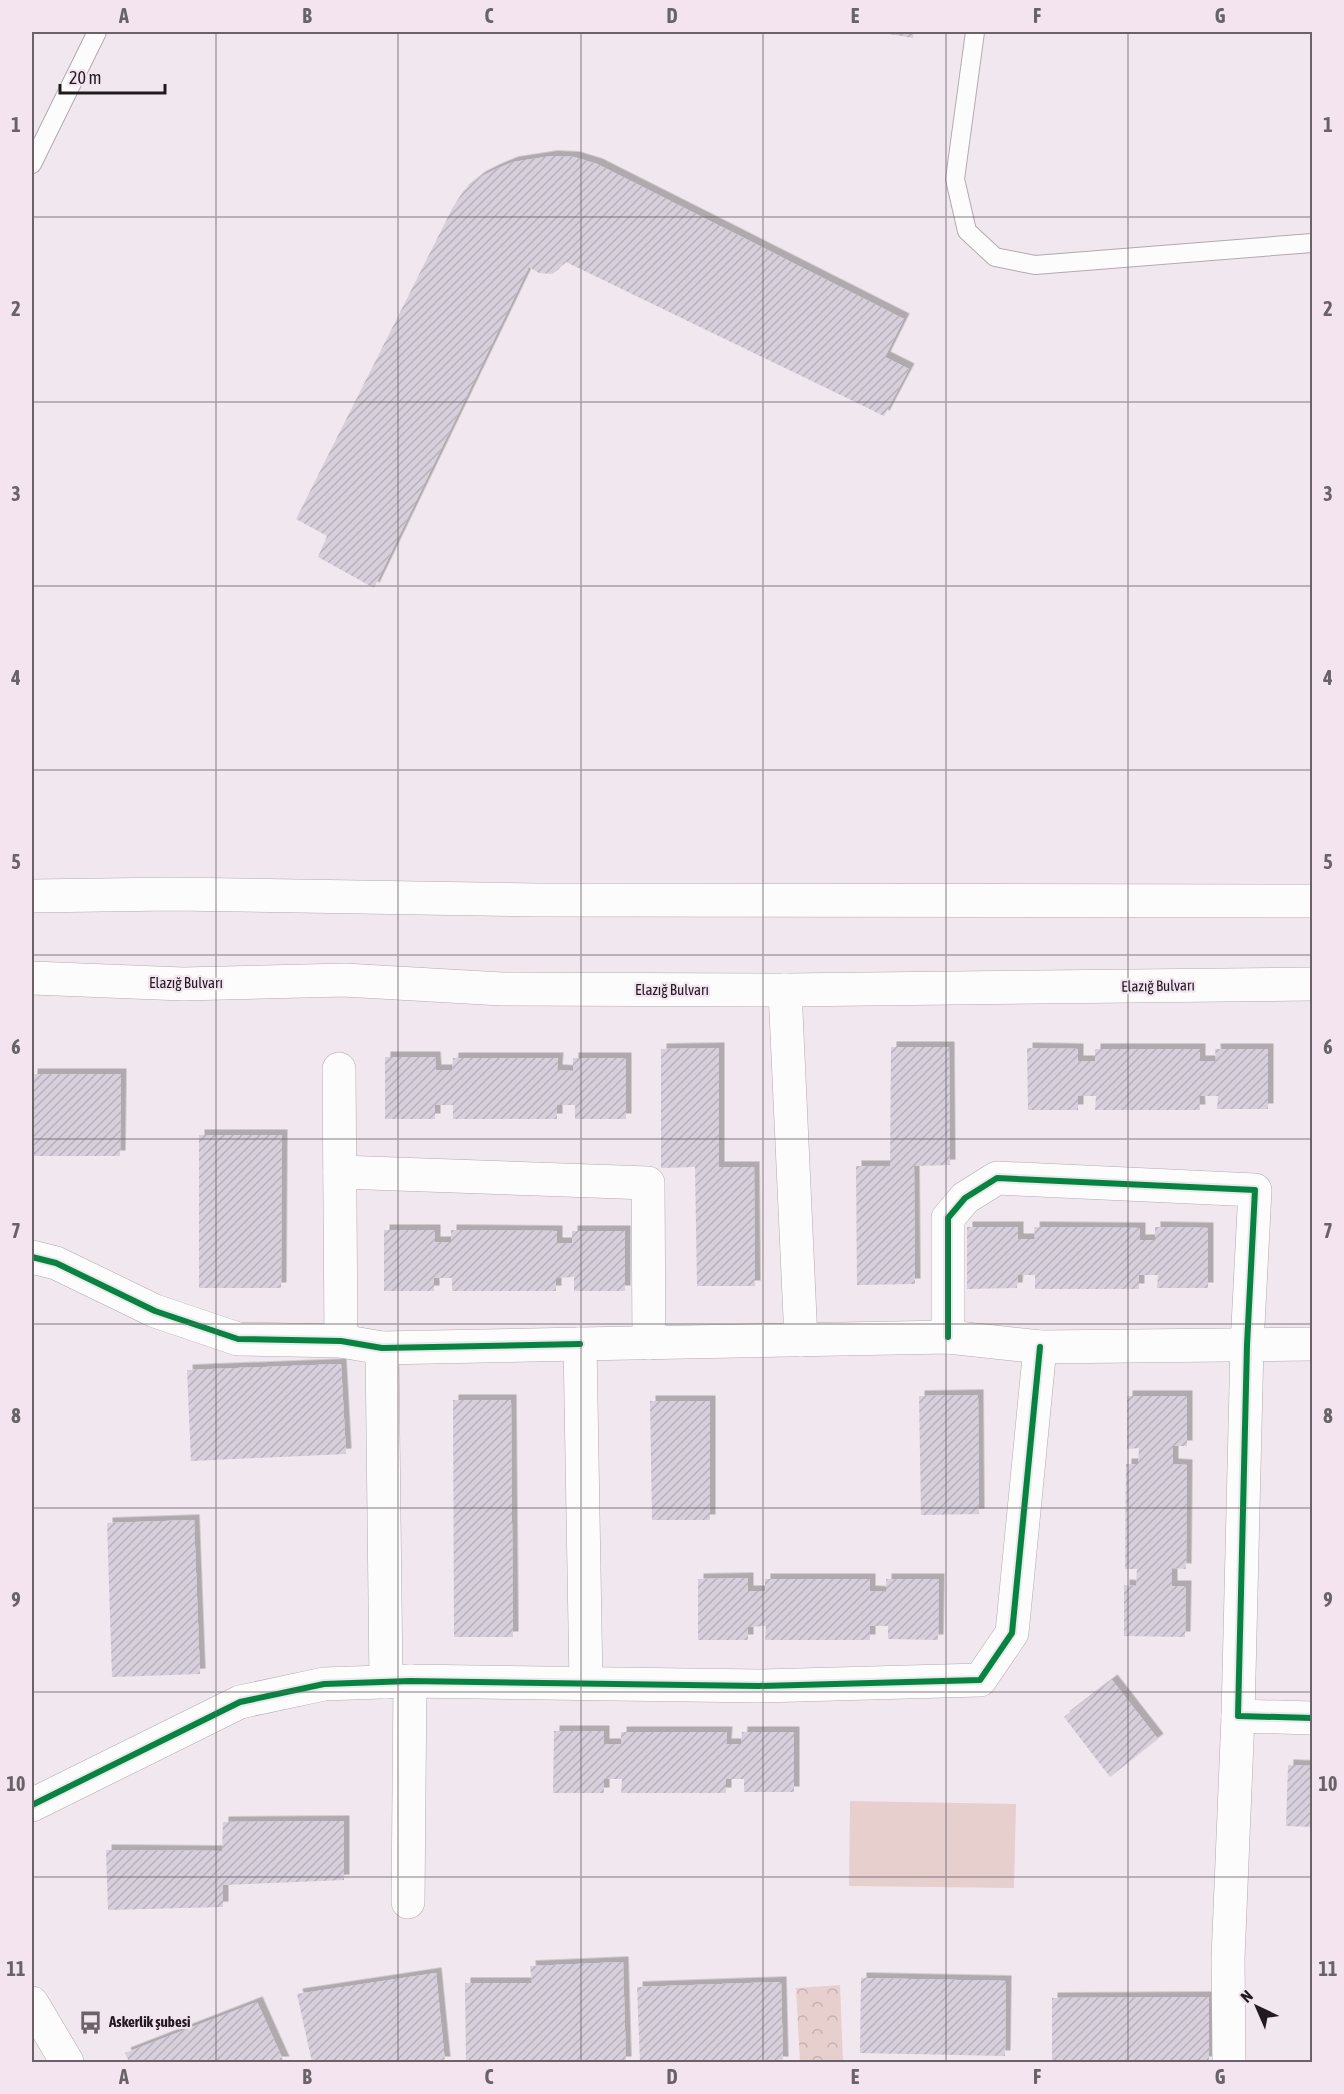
<svg xmlns="http://www.w3.org/2000/svg" width="1344" height="2094" font-family="'Asap Condensed',sans-serif">
  <style>
    .forest { fill: url(#forest-crowns) }
    .green { fill: #e7cfce }
    .building { fill: url(#building-hatch); filter: url(#shadow) }
    .lines { fill: none; stroke-linecap: round; stroke-linejoin: round }
    .lane-casing { stroke: #b1aaaf; stroke-width: 20 }
    .street-casing { stroke: #b1aaaf; stroke-width: 34 }
    .primary-casing { stroke: #b1aaaf; stroke-width: 34 }
    .lane { stroke: #fdfcfc; stroke-width: 18 }
    .street { stroke: #fdfcfc; stroke-width: 33 }
    .primary { stroke: #fdfcfc; stroke-width: 33 }
    .cycleway-casing { stroke: #f3e4f0; stroke-width: 10 }
    .cycleway { stroke: #00873e; stroke-width: 6 }
    .grid { fill: none; stroke: #696368; stroke-width: 1.5; stroke-opacity: 0.55 }
    .labels { text-anchor: middle; stroke-width: 4.5; stroke-linejoin: round; paint-order: stroke }
    .street-label { font-size: 15px; fill: #211b20; stroke: #f3e4f0 }
    .poi-label { font-size: 15px; font-weight: bold; fill: #211b20; stroke: #f3e4f0; text-anchor: start }
    .neatline { fill: none; stroke: #696368; stroke-width: 2 }
    .grid-label { font-size: 20px; text-anchor: middle; font-weight: bold; fill: #696368 }
  </style>
  <defs>
    <pattern id="forest-crowns" width="20" height="18" patternUnits="userSpaceOnUse" patternTransform="scale(1.5)"><rect width="20" height="18" fill="#e7cfce"/><path d="M2 6a3 3 0 1 1 6 0M12 15a3 3 0 1 1 6 0" fill="none" stroke="#c6b1b1"/></pattern>
    <pattern id="building-hatch" width="6" height="6" patternUnits="userSpaceOnUse" patternTransform="scale(1.5)"><rect width="6" height="6" fill="#d7cfdb"/><path d="M-1 1l2-2M0 6l6-6M5 7l2-2" fill="none" stroke="#b8b1bc"/></pattern>
    <filter id="shadow"><feDropShadow dx="5.5" dy="-5.5" stdDeviation="0" flood-color="#0004"/></filter>
  </defs>
  <rect width="100%" height="100%" fill="#f0e8ee"/>
  <polygon class="forest" points="840,1985 843,2062 800,2062 796,1988"/>
  <polygon class="green" points="850,1801 1016,1804 1014,1888 849,1886"/>
  <g class="building">
    <polygon points="877,32 914,32 913,38"/>
    <polygon points="552,156 574,157 597,164 904,319 885,357 909,369 884,416 564,261 559,269 552,274 539,273 529,267 374,588 318,557 327,536 296,519 453,207 464,190 480,177 496,169 513,162"/>
    <polygon points="891,1047 949,1047 950,1165 914,1166 915,1284 857,1285 856,1166 890,1166"/>
    <polygon points="719,1048 719,1167 754,1167 755,1286 697,1286 695,1167 661,1168 661,1049"/>
    <polygon points="1027,1048 1078,1049 1078,1061 1095,1061 1095,1049 1200,1049 1200,1061 1216,1061 1215,1049 1268,1049 1268,1109 1217,1109 1218,1096 1199,1096 1200,1110 1095,1110 1096,1096 1078,1096 1078,1110 1028,1110"/>
    <polygon points="385,1057 435,1057 436,1070 452,1070 453,1058 558,1058 557,1070 573,1071 573,1058 626,1058 626,1119 575,1119 575,1105 557,1105 557,1119 453,1119 453,1105 435,1105 435,1119 385,1119"/>
    <polygon points="32,1074 121,1074 120,1156 32,1156"/>
    <polygon points="199,1135 282,1135 281,1288 199,1288"/>
    <polygon points="967,1227 1018,1227 1018,1239 1035,1239 1034,1227 1140,1228 1140,1240 1155,1240 1155,1227 1208,1228 1208,1288 1157,1288 1158,1275 1139,1275 1139,1289 1035,1289 1035,1275 1018,1275 1017,1288 967,1289"/>
    <polygon points="384,1230 435,1230 435,1242 451,1242 451,1230 557,1231 557,1243 572,1243 572,1231 625,1231 625,1291 574,1291 574,1277 556,1278 556,1291 452,1291 452,1278 434,1278 434,1291 384,1291"/>
    <polygon points="341,1364 346,1454 191,1461 187,1370"/>
    <polygon points="978,1395 979,1514 921,1515 919,1396"/>
    <polygon points="1127,1396 1187,1396 1187,1446 1173,1446 1173,1464 1187,1465 1186,1569 1172,1568 1172,1586 1186,1586 1185,1637 1124,1636 1124,1585 1136,1586 1137,1569 1125,1569 1126,1464 1138,1464 1139,1448 1127,1449"/>
    <polygon points="453,1400 511,1400 513,1637 454,1637"/>
    <polygon points="650,1401 710,1401 710,1520 652,1520"/>
    <polygon points="194,1520 200,1674 112,1677 107,1523"/>
    <polygon points="748,1578 748,1591 765,1591 765,1579 870,1579 870,1591 886,1592 886,1579 939,1579 938,1640 888,1639 888,1626 870,1626 870,1640 765,1640 766,1626 748,1627 748,1640 698,1640 698,1579"/>
    <polygon points="1112,1680 1158,1739 1110,1777 1064,1717"/>
    <polygon points="554,1731 604,1731 604,1744 621,1744 621,1732 727,1732 726,1744 741,1744 742,1732 794,1732 794,1792 744,1792 744,1779 726,1779 726,1793 621,1793 622,1779 604,1779 604,1793 553,1793"/>
    <polygon points="1288,1765 1312,1766 1312,1827 1286,1826"/>
    <polygon points="344,1821 344,1880 223,1885 223,1907 108,1910 106,1850 222,1851 223,1822"/>
    <polygon points="623,1962 626,2062 466,2062 465,1983 532,1983 530,1966"/>
    <polygon points="436,1973 445,2062 312,2062 297,1994"/>
    <polygon points="861,1978 1006,1981 1005,2056 860,2053"/>
    <polygon points="781,1982 783,2062 640,2062 637,1987"/>
    <polygon points="1209,1997 1209,2062 1052,2062 1052,1998"/>
    <polygon points="257,2002 284,2062 129,2062 125,2053"/>
  </g>
  <g class="lines">
    <defs>
      <g id="lane">
        <polyline points="975,32 955,179 967,231 995,257 1035,265 1312,243"/>
        <polyline points="32,164 97,32"/>
      </g>
      <g id="street">
        <polyline points="785,990 801,1340"/>
        <polyline points="339,1069 341,1341"/>
        <polyline points="340,1172 648,1183 649,1343"/>
        <polyline points="32,1257 56,1263 155,1311 238,1339 341,1341 382,1348 580,1344"/>
        <polyline points="948,1337 948,1218 965,1198 997,1178 1255,1190 1247,1345 1238,1716 1312,1718"/>
        <polyline points="382,1348 386,1682"/>
        <polyline points="586,1683 580,1344 948,1337 1040,1347 1312,1344"/>
        <polyline points="32,1805 240,1702 324,1684 410,1681 759,1686 980,1680 1012,1633 1040,1347"/>
        <polyline points="408,1902 410,1681"/>
        <polyline points="1229,2062 1228,1959 1238,1716"/>
      </g>
      <g id="primary">
        <polyline points="32,896 173,894 536,900 1312,901"/>
        <polyline points="32,978 183,984 344,980 502,989 785,990 1312,984"/>
        <polyline points="32,2003 67,2062"/>
      </g>
    </defs>
    <use href="#lane" class="lane-casing"/>
    <use href="#street" class="street-casing"/>
    <use href="#primary" class="primary-casing"/>
    <use href="#lane" class="lane"/>
    <use href="#street" class="street"/>
    <use href="#primary" class="primary"/>
    <defs>
      <g id="cycleway">
        <polyline points="32,1257 56,1263 155,1311 238,1339 341,1341 382,1348 580,1344"/>
        <polyline points="948,1337 948,1218 965,1198 997,1178 1255,1190 1247,1345 1238,1716 1312,1718"/>
        <polyline points="32,1805 240,1702 324,1684 410,1681 759,1686 980,1680 1012,1633 1040,1347"/>
      </g>
    </defs>
    <use href="#cycleway" class="cycleway-casing"/>
    <use href="#cycleway" class="cycleway"/>
  </g>
  <path class="grid" d="M 216,32 L 216,2062M 398,32 L 398,2062M 581,32 L 581,2062M 763,32 L 763,2062M 946,32 L 946,2062M 1128,32 L 1128,2062M 32,217 L 1312,217M 32,402 L 1312,402M 32,586 L 1312,586M 32,770 L 1312,770M 32,955 L 1312,955M 32,1139 L 1312,1139M 32,1324 L 1312,1324M 32,1508 L 1312,1508M 32,1692 L 1312,1692M 32,1877 L 1312,1877"/>
  <defs>
    <symbol id="bus-bare" viewBox="-9 -9 18 18"><path d="M-5-6H5V4H4V6H2V4H-2V6H-4V4H-5ZM-3.5-4V0h7V-4ZM-3.5 1.2v1.5H-2V1.2ZM2 1.2v1.5H3.5V1.2Z" fill="#696368" stroke="#f3e4f0" stroke-width="2.5" paint-order="stroke"/></symbol>
  </defs>
  <g fill-rule="evenodd">
    <use href="#bus-bare" x="74" y="2006" width="33" height="33"/>
  </g>
  <g class="labels">
    <g class="street-label">
      <text x="186" y="988">Elazığ Bulvarı</text>
      <text transform="translate(1158 986) rotate(-1)" y="5">Elazığ Bulvarı</text>
      <text x="672" y="995">Elazığ Bulvarı</text>
    </g>
    <g class="poi-label">
      <text x="109" y="2027">Askerlik şubesi</text>
    </g>
  </g>
  <rect width="1344" height="2094" fill="none" stroke="#f3e4f0" stroke-width="66"/>
  <g transform="translate(1257 2007) rotate(316)" stroke="#f3e4f0" stroke-width="4.5" paint-order="stroke">
  <path d="M0-4.5L10 22L0 15L-10 22Z" fill="#211b20"/>
  <text y="-9" font-size="16" font-weight="bold" text-anchor="middle" fill="#211b20">N</text>
  </g>
  <path d="M60 84v9h105v-9" fill="none" stroke="#211b20" stroke-width="3"/>
  <text x="69" y="84" font-size="18" fill="#211b20" stroke="#f3e4f0" stroke-width="4.5" paint-order="stroke">20 m</text>
  <rect x="33" y="33" width="1278" height="2028" class="neatline"/>
  <g class="grid-label">
    <text x="124" y="23">A</text>
    <text x="307" y="23">B</text>
    <text x="489" y="23">C</text>
    <text x="672" y="23">D</text>
    <text x="855" y="23">E</text>
    <text x="1037" y="23">F</text>
    <text x="1220" y="23">G</text>
    <text x="16" y="132">1</text>
    <text x="1328" y="132">1</text>
    <text x="16" y="316">2</text>
    <text x="1328" y="316">2</text>
    <text x="16" y="501">3</text>
    <text x="1328" y="501">3</text>
    <text x="16" y="685">4</text>
    <text x="1328" y="685">4</text>
    <text x="16" y="869">5</text>
    <text x="1328" y="869">5</text>
    <text x="16" y="1054">6</text>
    <text x="1328" y="1054">6</text>
    <text x="16" y="1238">7</text>
    <text x="1328" y="1238">7</text>
    <text x="16" y="1423">8</text>
    <text x="1328" y="1423">8</text>
    <text x="16" y="1607">9</text>
    <text x="1328" y="1607">9</text>
    <text x="16" y="1791">10</text>
    <text x="1328" y="1791">10</text>
    <text x="16" y="1976">11</text>
    <text x="1328" y="1976">11</text>
    <text x="124" y="2084">A</text>
    <text x="307" y="2084">B</text>
    <text x="489" y="2084">C</text>
    <text x="672" y="2084">D</text>
    <text x="855" y="2084">E</text>
    <text x="1037" y="2084">F</text>
    <text x="1220" y="2084">G</text>
  </g>
</svg>
